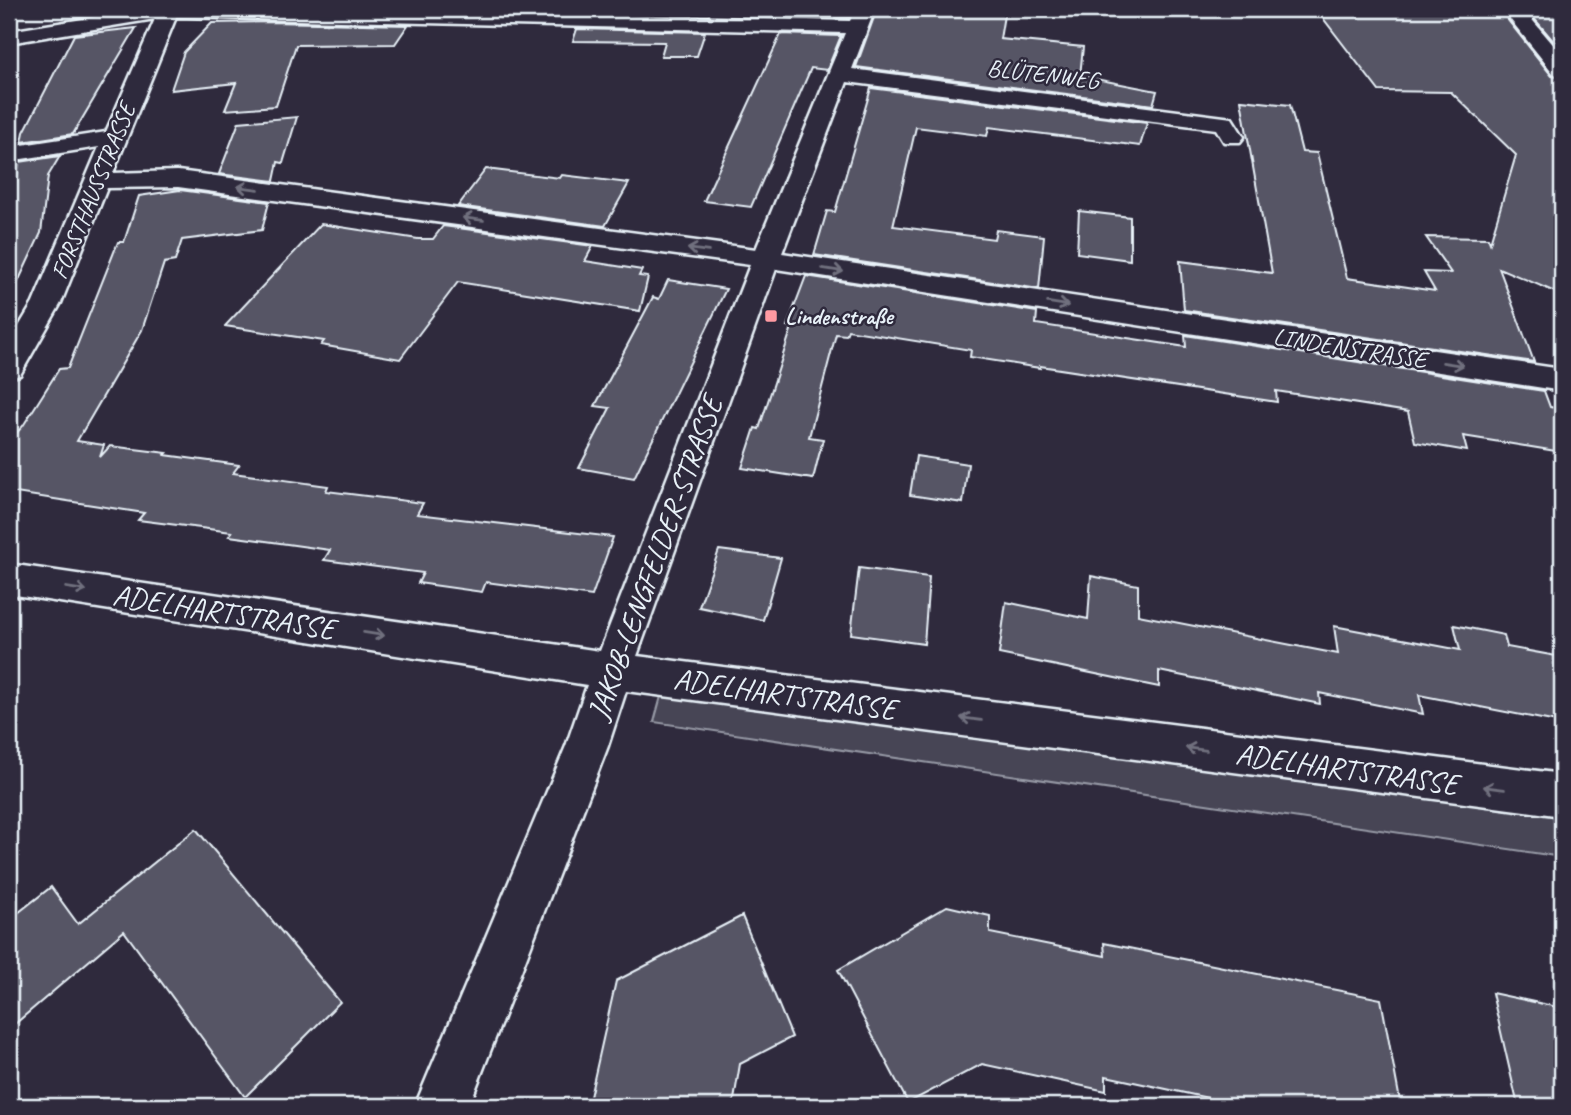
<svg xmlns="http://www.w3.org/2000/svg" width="1571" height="1115" font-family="Caveat,sans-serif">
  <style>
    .green { fill: #464455; stroke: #979aa6; stroke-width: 2 }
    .building { fill: #575565; stroke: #e8f1f8; stroke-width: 2 }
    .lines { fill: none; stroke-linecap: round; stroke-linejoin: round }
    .lane-casing { stroke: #e8f1f8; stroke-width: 5 }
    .street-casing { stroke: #e8f1f8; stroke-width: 5 }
    .secondary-casing { stroke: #e8f1f8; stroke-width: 6 }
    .lane { fill: #2f2a3d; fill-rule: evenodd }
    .street { fill: #2f2a3d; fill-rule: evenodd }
    .secondary { fill: #2f2a3d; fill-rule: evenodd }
    .oneway { stroke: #70707e }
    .poi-dot { fill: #ff9aa2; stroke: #2f2a3d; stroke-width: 2.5 }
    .labels { text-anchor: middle; stroke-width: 5; stroke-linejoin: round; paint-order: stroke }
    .far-street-label { font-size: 24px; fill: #e8f1f8; stroke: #2f2a3d }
    .far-poi-label { font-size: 24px; font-weight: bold; fill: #e8f1f8; stroke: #2f2a3d; text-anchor: start }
    .street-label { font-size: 30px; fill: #e8f1f8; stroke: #2f2a3d }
  </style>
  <rect width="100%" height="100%" fill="#2f2a3d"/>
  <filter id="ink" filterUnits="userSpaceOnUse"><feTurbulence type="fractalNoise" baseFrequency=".0143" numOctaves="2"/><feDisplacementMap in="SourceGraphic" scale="14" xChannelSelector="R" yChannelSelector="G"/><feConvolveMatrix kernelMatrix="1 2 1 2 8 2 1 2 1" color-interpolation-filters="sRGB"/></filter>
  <g filter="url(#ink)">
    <polygon class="green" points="663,689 1502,803 1562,805 1562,857 654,722"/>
    <g class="building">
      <polygon points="586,9 710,9 709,15 584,12"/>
      <polygon points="805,9 852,9 848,18 804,17"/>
      <polygon points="877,9 1005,9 1000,39 1083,47 1080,76 1157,91 1153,105 856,67"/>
      <polygon points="1316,9 1499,9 1552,76 1562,78 1562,295 1499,268 1534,362 1184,310 1180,261 1272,273 1241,100 1290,105 1302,152 1317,153 1347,278 1435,291 1424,272 1451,273 1426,237 1488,238 1490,243 1516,155 1451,92 1379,91"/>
      <polygon points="1526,9 1562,9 1562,51"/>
      <polygon points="271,22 408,25 395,44 296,45 276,106 225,110 236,83 171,90 184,52 212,23"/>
      <polygon points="136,28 73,134 22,142 24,132 74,35"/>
      <polygon points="577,29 705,32 697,56 661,56 665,42 573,41"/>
      <polygon points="781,34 841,36 827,70 811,68 751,207 704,201"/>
      <polygon points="871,88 1147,123 1140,146 989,127 987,136 916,127 893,226 994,239 996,230 1044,236 1039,289 814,255 827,211 835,212"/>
      <polygon points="297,117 283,163 278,162 274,181 219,174 239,122"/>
      <polygon points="60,156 48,176 41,233 9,301 9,238 19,162"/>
      <polygon points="486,169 560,178 562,175 629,183 605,226 458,206"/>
      <polygon points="180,190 269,202 262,230 182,240 175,261 164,263 142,330 77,441 104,445 100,457 110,446 167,453 165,455 239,465 233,473 328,486 326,491 423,503 417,514 613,537 592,596 486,582 482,592 418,583 423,573 324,560 330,550 229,536 232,532 138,520 144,513 9,492 9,441 23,426 59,369 68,368 118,242 124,242 139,196"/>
      <polygon points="1079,211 1130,217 1130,260 1077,253"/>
      <polygon points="321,224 418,239 433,239 443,226 593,246 585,261 642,270 639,276 648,277 640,311 458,282 400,359 321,345 324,341 225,326"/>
      <polygon points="806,276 1037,312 1036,324 1186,347 1185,335 1544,391 1550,407 1562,409 1562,452 1463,436 1467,451 1415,442 1408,412 1276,391 1277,402 1040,366 1040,368 970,357 971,350 848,330 846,335 836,334 809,437 823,439 813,479 742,468 755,428 759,429 792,327 787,326"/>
      <polygon points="668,280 726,289 634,478 579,468 610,408 595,406 653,297 659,299"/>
      <polygon points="916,456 968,464 963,503 910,495"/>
      <polygon points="719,550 781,558 763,620 699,607"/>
      <polygon points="859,568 929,577 924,644 851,634"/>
      <polygon points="1091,576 1138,585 1138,615 1338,654 1334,626 1460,650 1454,625 1504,635 1507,647 1562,657 1562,723 1419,695 1423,714 1319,693 1320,704 1159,671 1159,687 999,654 1006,602 1088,619"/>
      <polygon points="196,829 340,1002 245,1097 124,931 9,1029 9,920 51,887 78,924"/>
      <polygon points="947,906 990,916 990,933 1105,956 1104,943 1381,999 1401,1106 1245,1106 1106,1076 1106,1091 982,1064 908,1103 838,970"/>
      <polygon points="742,916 792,1037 740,1064 733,1106 588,1106 616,981"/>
      <polygon points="1492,993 1562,1008 1562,1106 1518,1106"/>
    </g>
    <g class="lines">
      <defs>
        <polygon id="lane" points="553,9 563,9 556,22 553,23 548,20"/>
        <path id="street" d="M 145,9 L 331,9 L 850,21 L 855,9 L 875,9 L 852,69 L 1232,118 L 1244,137 L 1240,142 L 1224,142 L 1216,129 L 847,82 L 782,253 L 1562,369 L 1562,391 L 776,269 L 637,656 L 1562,774 L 1562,816 L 626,691 L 608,746 L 469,1106 L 415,1106 L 566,746 L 587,685 L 9,594 L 9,564 L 600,651 L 750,265 L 178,187 L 107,188 L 61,303 L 20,375 L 9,378 L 9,343 L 33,303 L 99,147 L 9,161 L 9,147 L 106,132 L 155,19 L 9,43 L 9,31 ZM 176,17 L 845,33 L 756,249 L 178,171 L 113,173 Z"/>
        <polygon id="secondary" points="1502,9 1523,9 1562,55 1562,76 1554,74"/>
      </defs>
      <use href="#lane" class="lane-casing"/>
      <use href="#street" class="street-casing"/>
      <use href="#secondary" class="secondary-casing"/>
      <use href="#lane" class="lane"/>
      <use href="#street" class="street"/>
      <use href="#secondary" class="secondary"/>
    </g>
    <defs><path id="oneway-shaft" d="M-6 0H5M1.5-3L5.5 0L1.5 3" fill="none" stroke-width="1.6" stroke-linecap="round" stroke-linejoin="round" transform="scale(1.75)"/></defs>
    <g class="oneway">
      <use href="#oneway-shaft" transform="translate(248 188) rotate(-172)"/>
      <use href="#oneway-shaft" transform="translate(473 219) rotate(-172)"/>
      <use href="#oneway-shaft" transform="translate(698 250) rotate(-172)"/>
      <use href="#oneway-shaft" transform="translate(833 270) rotate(9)"/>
      <use href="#oneway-shaft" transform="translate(1058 304) rotate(9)"/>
      <use href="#oneway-shaft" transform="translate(1453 364) rotate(9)"/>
      <use href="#oneway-shaft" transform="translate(76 589) rotate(9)"/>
      <use href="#oneway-shaft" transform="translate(374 634) rotate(9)"/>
      <use href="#oneway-shaft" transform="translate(971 719) rotate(-172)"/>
      <use href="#oneway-shaft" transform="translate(1196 749) rotate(-172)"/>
      <use href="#oneway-shaft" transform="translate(1494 788) rotate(-172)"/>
    </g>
  </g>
  <rect class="poi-dot" x="764" y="309" width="14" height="14" rx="3.5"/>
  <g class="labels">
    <g class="far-street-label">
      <text transform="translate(1043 74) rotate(7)" y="8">BLÜTENWEG</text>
      <text transform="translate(93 191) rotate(-68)" y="8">FORSTHAUSSTRASSE</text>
      <text transform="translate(1350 348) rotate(9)" y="8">LINDENSTRASSE</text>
    </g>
    <g class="far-poi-label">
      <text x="785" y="324">Lindenstraße</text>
    </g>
    <g class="street-label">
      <text transform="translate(655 558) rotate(-70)" y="10">JAKOB-LENGFELDER-STRASSE</text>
      <text transform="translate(224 612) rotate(9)" y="10">ADELHARTSTRASSE</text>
      <text transform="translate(785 694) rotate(8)" y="10">ADELHARTSTRASSE</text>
      <text transform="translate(1347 769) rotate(8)" y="10">ADELHARTSTRASSE</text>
    </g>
  </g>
  <rect width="1571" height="1115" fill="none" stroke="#2f2a3d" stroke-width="35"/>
  <rect x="18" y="18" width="1536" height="1080" fill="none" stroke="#e8f1f8" stroke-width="2.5" filter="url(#ink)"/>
</svg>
